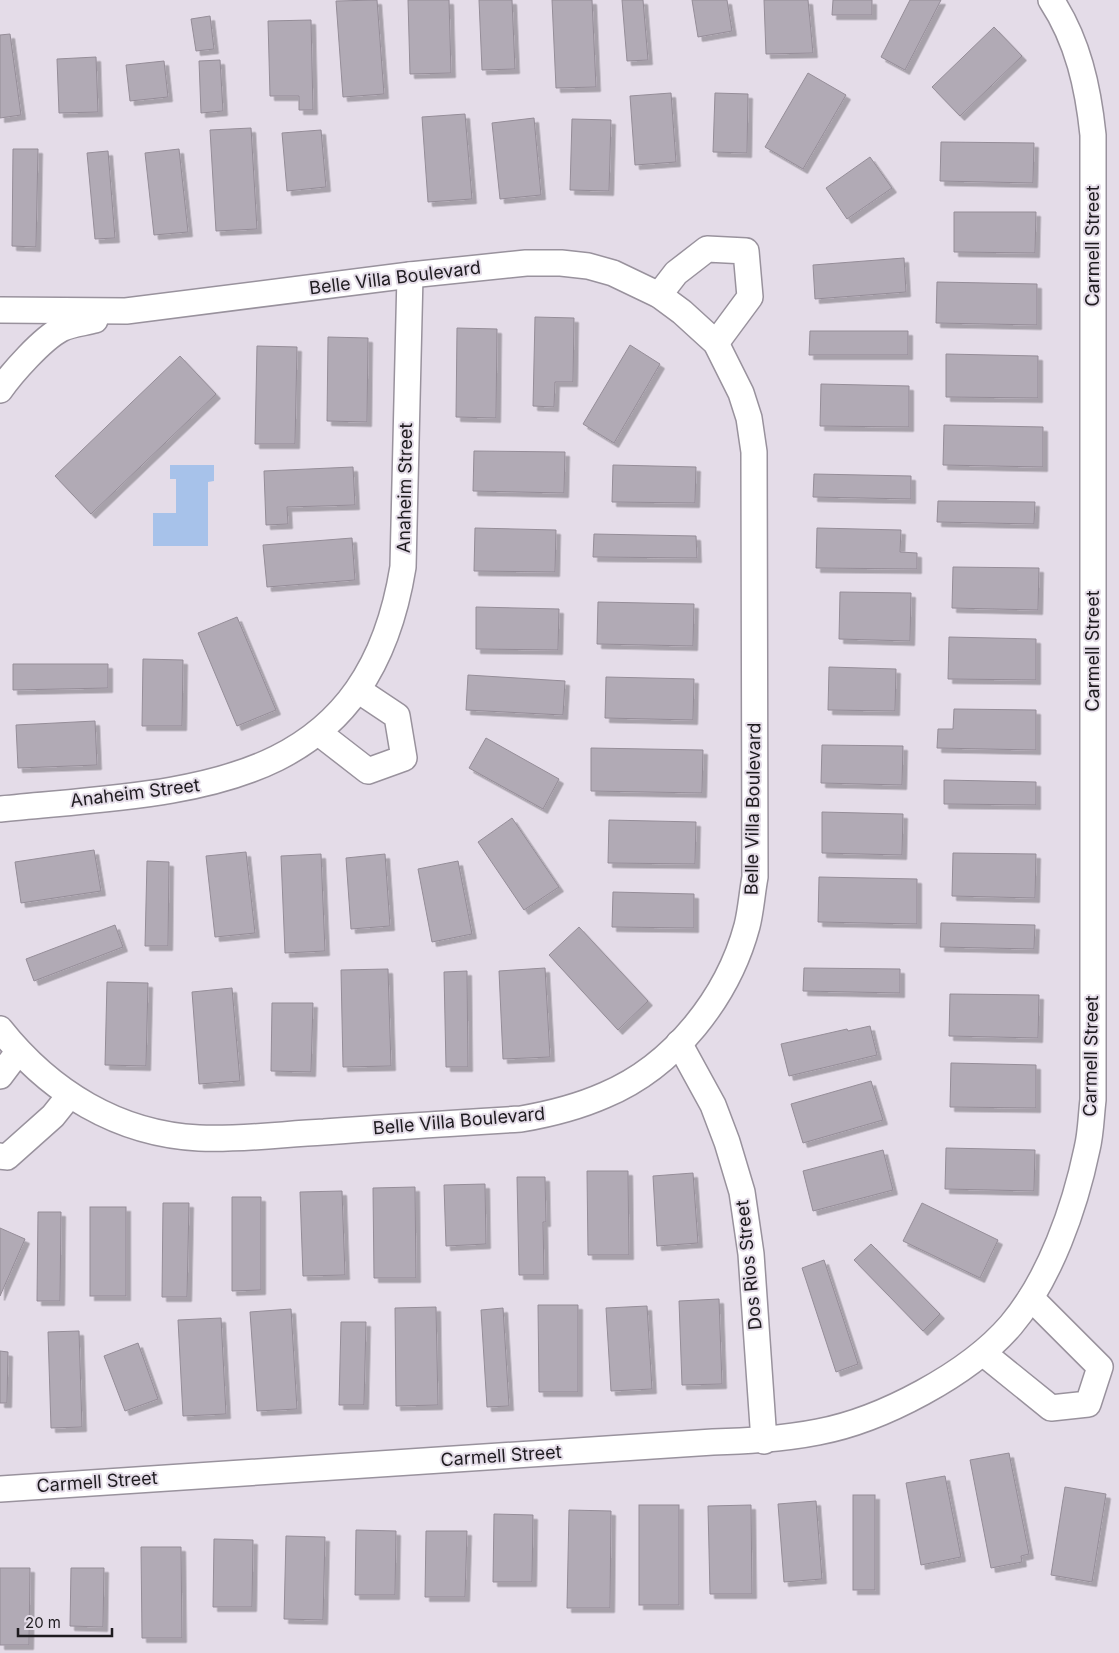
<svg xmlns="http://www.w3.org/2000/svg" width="1119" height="1653" font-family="Inter,sans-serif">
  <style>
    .water { fill: #a7c2ea }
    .building { fill: #b1aab5; stroke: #958d98; filter: url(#shadow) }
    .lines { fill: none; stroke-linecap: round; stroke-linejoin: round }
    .street-casing { stroke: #99929d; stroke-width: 28 }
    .street { stroke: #fff; stroke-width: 25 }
    .labels { text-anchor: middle; stroke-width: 4; stroke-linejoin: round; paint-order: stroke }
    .street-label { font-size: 18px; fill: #1e1b1f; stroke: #e4dce8 }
  </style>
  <defs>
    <filter id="shadow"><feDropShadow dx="4.5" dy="4.5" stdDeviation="0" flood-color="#0004"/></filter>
  </defs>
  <rect width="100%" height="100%" fill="#e4dce8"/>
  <polygon class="water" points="170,465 214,465 214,481 208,482 208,546 153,546 153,513 176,513 176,479 170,479"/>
  <g class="building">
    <polygon points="377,0 384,94 343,97 336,1"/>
    <polygon points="408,0 449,0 451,73 410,74"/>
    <polygon points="479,0 512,0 515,69 482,70"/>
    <polygon points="552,0 592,0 596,87 556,88"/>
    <polygon points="622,0 643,0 648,60 627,61"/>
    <polygon points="692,0 727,0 732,31 698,37"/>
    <polygon points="764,0 808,0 813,53 766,54"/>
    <polygon points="833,0 872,0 872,15 832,15"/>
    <polygon points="910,0 941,0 905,70 881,57"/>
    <polygon points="210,16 214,49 196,51 191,19"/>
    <polygon points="311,20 313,110 299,110 299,96 270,96 268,21"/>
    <polygon points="994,27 1022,56 960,116 932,87"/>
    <polygon points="10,34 21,115 0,118 0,35"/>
    <polygon points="96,57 98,112 59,113 57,59"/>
    <polygon points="220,60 223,111 201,113 199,61"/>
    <polygon points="164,61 168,97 130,101 126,65"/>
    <polygon points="808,73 846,95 803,169 765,147"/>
    <polygon points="671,93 676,162 635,165 630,96"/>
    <polygon points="715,93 748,94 747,153 713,152"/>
    <polygon points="465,114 472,199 428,202 422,117"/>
    <polygon points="534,118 541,195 500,199 492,123"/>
    <polygon points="572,119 611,120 609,191 570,190"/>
    <polygon points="251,128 257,229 216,231 210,130"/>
    <polygon points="321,130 326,187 287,191 282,133"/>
    <polygon points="941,142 1034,143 1033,183 940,181"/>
    <polygon points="13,149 38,149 36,247 12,246"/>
    <polygon points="179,149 188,232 154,235 145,153"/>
    <polygon points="108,151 115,238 95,239 87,153"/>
    <polygon points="870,157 892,188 847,219 826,188"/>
    <polygon points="954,212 1036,212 1035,253 954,252"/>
    <polygon points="904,258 906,292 815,299 813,265"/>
    <polygon points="937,282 1037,284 1037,325 936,323"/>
    <polygon points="535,317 574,318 573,382 555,382 554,407 533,406"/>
    <polygon points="457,328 497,329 496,418 456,417"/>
    <polygon points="810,331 908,331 908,355 809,355"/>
    <polygon points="328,337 368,338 367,422 327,421"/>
    <polygon points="630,345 660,364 614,443 583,424"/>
    <polygon points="257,346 297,347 295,444 255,444"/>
    <polygon points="946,354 1038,356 1038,398 946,397"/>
    <polygon points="180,356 216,394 91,514 55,476"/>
    <polygon points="821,384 909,386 909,427 820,426"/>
    <polygon points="944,425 1043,427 1043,467 943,465"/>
    <polygon points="474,451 565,452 564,493 473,491"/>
    <polygon points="613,465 696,467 695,503 612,502"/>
    <polygon points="353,467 355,505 287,507 288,524 266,525 264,471"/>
    <polygon points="814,474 911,476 911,499 813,497"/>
    <polygon points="938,501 1035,502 1034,524 937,522"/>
    <polygon points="475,528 556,530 555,572 474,571"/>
    <polygon points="817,528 901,530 900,552 917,553 917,569 816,568"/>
    <polygon points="594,534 696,536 697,558 593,557"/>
    <polygon points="352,538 355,580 267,587 263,545"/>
    <polygon points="953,567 1039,568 1038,610 952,608"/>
    <polygon points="840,592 911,593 910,641 839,639"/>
    <polygon points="598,602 694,604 693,646 597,644"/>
    <polygon points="476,607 559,609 558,650 476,649"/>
    <polygon points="237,617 276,710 237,726 198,633"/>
    <polygon points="949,637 1036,639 1036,680 948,679"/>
    <polygon points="143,659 183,660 182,726 142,726"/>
    <polygon points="13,664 108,664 108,688 13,690"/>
    <polygon points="829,667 896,669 895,711 828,710"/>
    <polygon points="468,675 565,681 563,715 466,710"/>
    <polygon points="606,677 694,679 693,720 605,718"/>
    <polygon points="954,709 1036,710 1036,750 937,748 938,729 953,729"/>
    <polygon points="95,721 97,765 18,768 16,725"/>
    <polygon points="486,738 559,779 543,809 469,768"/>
    <polygon points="822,745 903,746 902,785 821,783"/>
    <polygon points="591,748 703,750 702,793 591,791"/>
    <polygon points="944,780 1036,782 1036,805 944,804"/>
    <polygon points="822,812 903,814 902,855 822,853"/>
    <polygon points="512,818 559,887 524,910 478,842"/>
    <polygon points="609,820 696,822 695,864 608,863"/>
    <polygon points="94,850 101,891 21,903 15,862"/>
    <polygon points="246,852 255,933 215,937 206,856"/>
    <polygon points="953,853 1036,854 1035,898 952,896"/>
    <polygon points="321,854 325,951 285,953 281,856"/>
    <polygon points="385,854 390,926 351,929 346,858"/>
    <polygon points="147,861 169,862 168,946 145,946"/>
    <polygon points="458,861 472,934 432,942 418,869"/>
    <polygon points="819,877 917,879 917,924 818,922"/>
    <polygon points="613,892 694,894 694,928 612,927"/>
    <polygon points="941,923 1035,925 1034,949 940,947"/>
    <polygon points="115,925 123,947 34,981 26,959"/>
    <polygon points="579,927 648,1001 618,1030 549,955"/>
    <polygon points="545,968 550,1057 503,1059 499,971"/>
    <polygon points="804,968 900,969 900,993 803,991"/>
    <polygon points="388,969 391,1066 343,1067 341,970"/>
    <polygon points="467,971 468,1067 446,1067 444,972"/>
    <polygon points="107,982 148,983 146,1066 105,1065"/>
    <polygon points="232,988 240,1081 199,1084 192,992"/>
    <polygon points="950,994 1039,995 1038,1038 949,1036"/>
    <polygon points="272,1003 313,1003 311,1072 271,1071"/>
    <polygon points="870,1026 877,1055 789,1076 781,1044 847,1029 848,1031"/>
    <polygon points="951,1063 1036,1065 1036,1108 950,1107"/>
    <polygon points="871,1081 883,1120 803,1143 791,1104"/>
    <polygon points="946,1148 1035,1150 1034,1191 945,1189"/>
    <polygon points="883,1150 893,1190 813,1211 803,1171"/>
    <polygon points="587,1171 628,1171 629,1255 588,1255"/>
    <polygon points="693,1173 698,1243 657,1246 653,1176"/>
    <polygon points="517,1177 545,1177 546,1222 543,1222 544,1275 519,1275"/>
    <polygon points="485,1184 486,1244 446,1246 444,1185"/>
    <polygon points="415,1187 416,1278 374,1278 373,1188"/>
    <polygon points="342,1191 345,1275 303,1276 300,1192"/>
    <polygon points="232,1197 261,1197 261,1290 232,1291"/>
    <polygon points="163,1203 189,1203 187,1297 162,1297"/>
    <polygon points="922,1203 998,1240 980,1278 903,1241"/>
    <rect x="90" y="1207" width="36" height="89"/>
    <polygon points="38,1212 61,1212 60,1301 37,1301"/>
    <polygon points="0,1228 25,1239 0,1296"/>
    <polygon points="871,1244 940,1314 923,1331 854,1260"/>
    <polygon points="824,1260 858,1364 836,1372 802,1268"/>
    <polygon points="719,1299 722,1384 682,1385 679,1301"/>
    <polygon points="538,1305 578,1305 578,1392 539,1392"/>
    <polygon points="647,1306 652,1389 611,1391 606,1308"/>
    <polygon points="436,1307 438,1405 396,1406 395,1308"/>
    <polygon points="503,1308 509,1406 487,1407 481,1310"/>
    <polygon points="291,1309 297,1409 257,1411 250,1312"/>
    <polygon points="221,1318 226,1414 183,1416 178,1320"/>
    <polygon points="341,1322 366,1322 364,1405 339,1405"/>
    <polygon points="79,1331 82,1427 51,1428 48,1332"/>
    <polygon points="138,1343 158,1399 125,1411 104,1356"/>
    <polygon points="0,1351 8,1352 7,1403 0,1403"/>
    <polygon points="1009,1453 1029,1554 1021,1556 1022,1562 991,1568 970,1460"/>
    <polygon points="945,1476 961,1557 921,1565 906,1483"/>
    <polygon points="1065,1487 1106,1494 1092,1582 1051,1575"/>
    <rect x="853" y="1495" width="22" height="95"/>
    <polygon points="816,1501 822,1579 784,1582 778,1504"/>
    <rect x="639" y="1505" width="40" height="100"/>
    <polygon points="751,1505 752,1594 710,1594 708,1506"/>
    <polygon points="569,1510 611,1511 610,1608 567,1608"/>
    <polygon points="494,1514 533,1515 532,1582 493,1582"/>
    <polygon points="356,1530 396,1531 395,1595 355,1595"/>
    <polygon points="426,1531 467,1531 465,1597 425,1597"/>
    <polygon points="286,1536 325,1537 323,1620 284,1619"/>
    <polygon points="214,1539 253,1540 252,1607 213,1607"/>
    <polygon points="141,1547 181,1547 182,1638 142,1638"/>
    <polygon points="0,1568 30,1568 29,1645 0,1645"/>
    <polygon points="71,1568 104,1568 103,1627 70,1626"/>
  </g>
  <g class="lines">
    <defs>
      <g id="street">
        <polyline points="659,295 676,273 707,249 746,251 750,297 716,343"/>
        <path d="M 0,310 L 126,311 L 410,275 L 526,263 L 561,263 L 588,266 L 613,273 L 659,295 L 682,312 L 716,343 L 741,393 L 749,418 L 754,452 L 755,877 C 752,893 751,910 747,926 C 728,997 674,1066 605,1095 C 578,1107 550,1114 521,1119 C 455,1123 390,1127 324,1132 C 283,1134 241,1140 199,1138 C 118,1134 50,1092 0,1029"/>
        <path d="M 0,390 C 12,373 42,339 61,329 C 71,324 84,323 95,320"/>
        <polyline points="319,733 368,771 404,758 397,716 358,690"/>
        <path d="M 0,809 C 187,790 366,796 403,567 L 410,275"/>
        <polyline points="679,1043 713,1105 727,1142 742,1192 751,1254 764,1441"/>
        <polyline points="0,1076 18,1052"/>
        <polyline points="0,1156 7,1157 53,1116 69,1096"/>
        <polyline points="983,1353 1051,1408 1088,1404 1100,1367 1031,1298"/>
        <path d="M 0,1489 L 713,1442 C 748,1441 783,1439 818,1432 C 882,1420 969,1374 1011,1325 C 1050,1279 1075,1207 1087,1149 C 1091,1133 1091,1116 1093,1100 L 1093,135 C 1088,87 1078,41 1051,0"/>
      </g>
    </defs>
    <use href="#street" class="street-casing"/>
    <use href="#street" class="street"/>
  </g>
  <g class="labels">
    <g class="street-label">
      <text transform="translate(1093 246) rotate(-90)" y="6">Carmell Street</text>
      <text transform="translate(395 278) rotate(-7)" y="6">Belle Villa Boulevard</text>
      <text transform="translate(405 488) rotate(-89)" y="6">Anaheim Street</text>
      <text transform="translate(1093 651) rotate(-90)" y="6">Carmell Street</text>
      <text transform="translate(135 793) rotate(-7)" y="6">Anaheim Street</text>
      <text transform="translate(753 809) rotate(-89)" y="6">Belle Villa Boulevard</text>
      <text transform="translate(1091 1056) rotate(-89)" y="6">Carmell Street</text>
      <text transform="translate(459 1121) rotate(-5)" y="6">Belle Villa Boulevard</text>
      <text transform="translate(749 1265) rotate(-96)" y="6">Dos Rios Street</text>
      <text transform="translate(501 1456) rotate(-4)" y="6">Carmell Street</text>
      <text transform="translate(97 1482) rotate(-4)" y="6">Carmell Street</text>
    </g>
  </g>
  <path d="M18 1628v8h94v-8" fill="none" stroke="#1e1b1f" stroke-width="2.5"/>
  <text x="25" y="1628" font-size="15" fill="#1e1b1f" stroke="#e4dce8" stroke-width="4" paint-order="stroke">20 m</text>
</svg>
